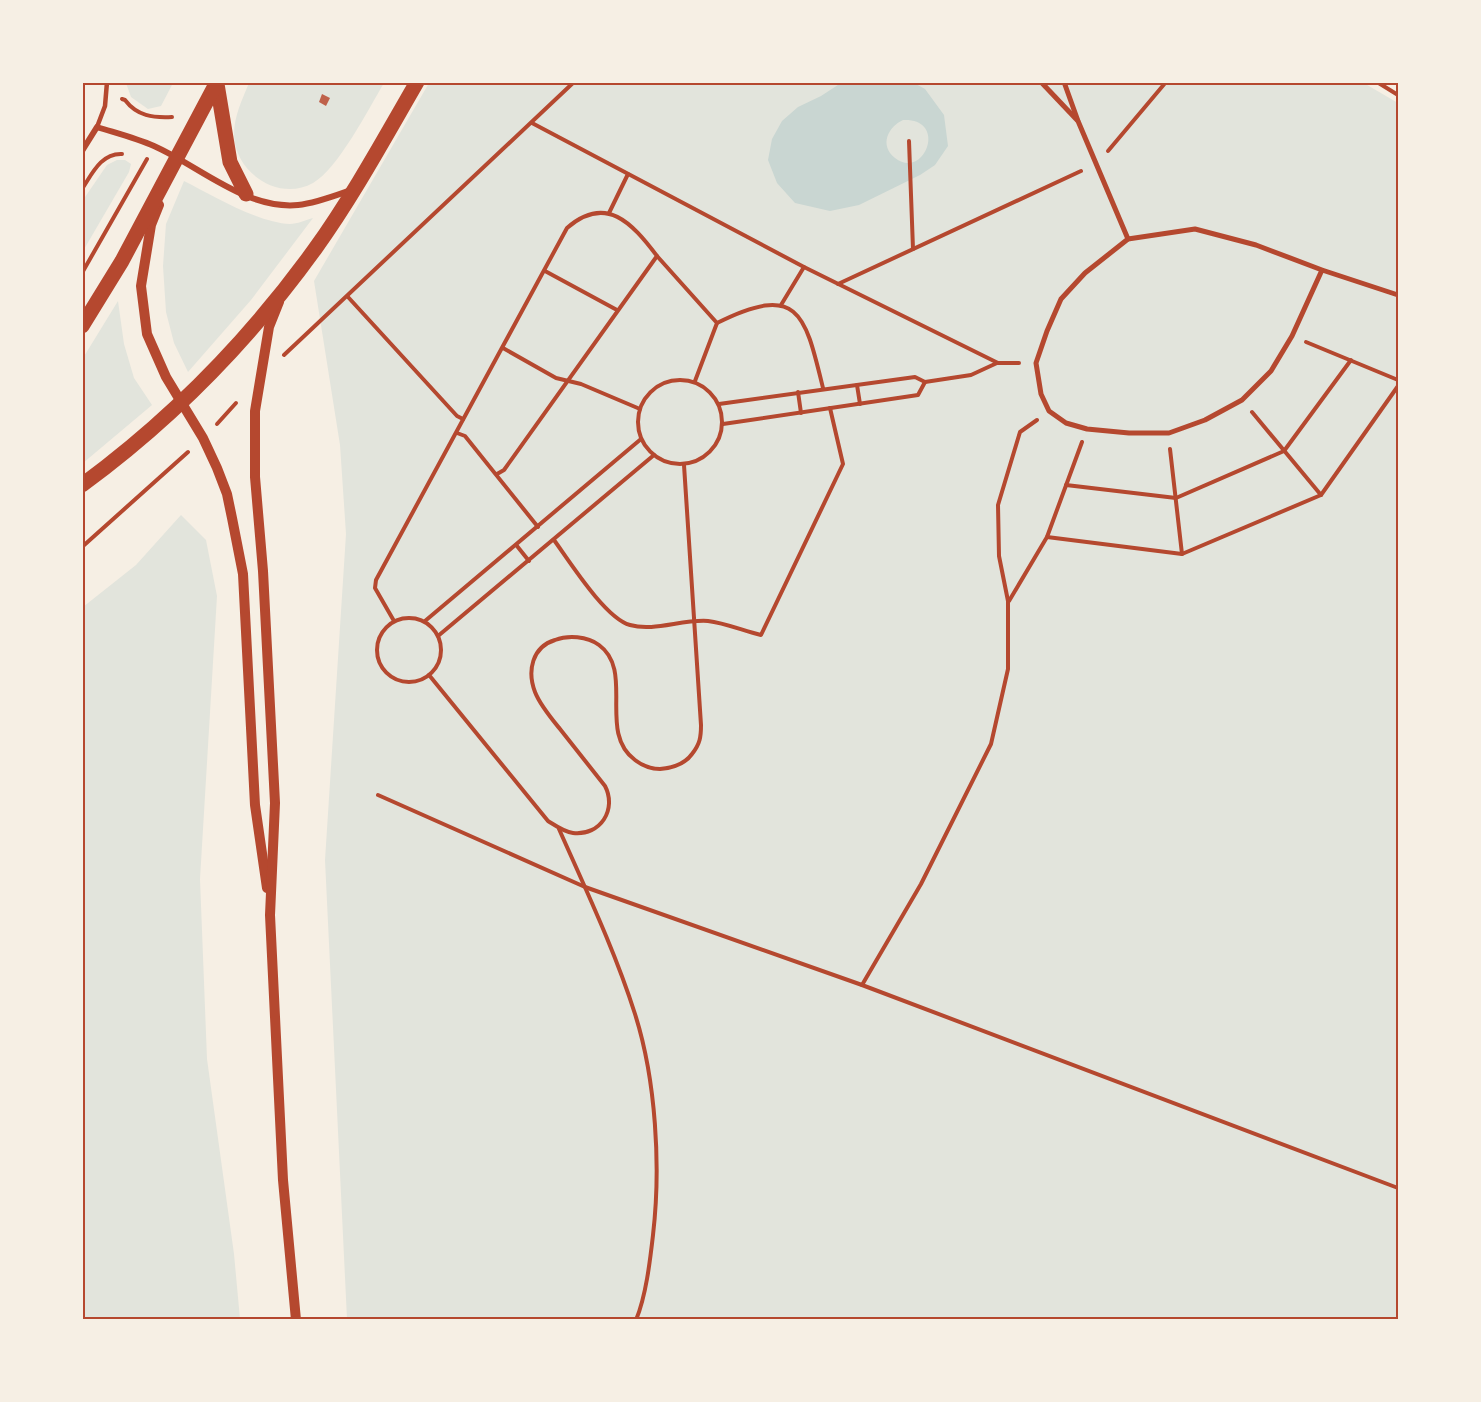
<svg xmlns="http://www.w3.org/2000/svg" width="1481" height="1402" font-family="'Sofia Sans Condensed',sans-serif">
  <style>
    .green { fill: #e2e4dc }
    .water { fill: #c9d6d2; fill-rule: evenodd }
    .building { fill: #bf614a }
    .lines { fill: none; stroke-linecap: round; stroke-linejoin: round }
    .path { stroke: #b5482f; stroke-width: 4 }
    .service { stroke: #b5482f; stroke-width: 4.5 }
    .pedestrian { stroke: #b5482f; stroke-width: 5 }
    .minor { stroke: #b5482f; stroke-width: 6 }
    .tertiary { stroke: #b5482f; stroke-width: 10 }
    .primary { stroke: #b5482f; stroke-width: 15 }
    .neatline { fill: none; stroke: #b5482f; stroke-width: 2 }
  </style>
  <rect width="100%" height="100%" fill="#f6efe4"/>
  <g class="green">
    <polygon points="1348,82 1362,82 1398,103 1398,1319 347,1319 325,860 346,534 340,445 314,281 429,83"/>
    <polygon points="126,83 126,82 173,83 161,106 148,109 131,97"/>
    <path d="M 249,83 L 384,83 C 369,108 338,169 313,183 C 279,202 235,173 234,135 C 234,116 242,100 249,83 Z"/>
    <polygon points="117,160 125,160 131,164 129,172 83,251 83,200 107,165"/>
    <path d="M 184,181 C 212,195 258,223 290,224 C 297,224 306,220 313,218 L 251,300 L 188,372 L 174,343 L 166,312 L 163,266 L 166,224 Z"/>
    <polygon points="118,301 124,344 134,378 152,405 83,463 83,358"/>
    <polygon points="181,515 206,540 217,596 200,879 207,1059 234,1254 240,1319 83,1319 83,607 136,565"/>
  </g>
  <path class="water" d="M 841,83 L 914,83 L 925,89 L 944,115 L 948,146 L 935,165 L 920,175 L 859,205 L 830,211 L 795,203 L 777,183 L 768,160 L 772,139 L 782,121 L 798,107 L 821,96 ZM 903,120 C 949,118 924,181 895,158 C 879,145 888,127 903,120 Z"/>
  <polygon class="building" points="322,94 330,98 326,106 319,102"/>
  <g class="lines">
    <g class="path">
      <polyline points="1377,82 1398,95"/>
      <path d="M 122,99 L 125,100 C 137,116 153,118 172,117"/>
      <polyline points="532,123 804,267 998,363 1019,363"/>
      <polyline points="909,141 913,249"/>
      <polyline points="1108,151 1166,82"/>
      <path d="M 82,189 C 92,174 101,153 122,154"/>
      <polyline points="609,213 628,174"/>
      <polyline points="657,256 717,323 695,381"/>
      <polyline points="545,271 617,310"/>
      <polyline points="82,273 147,159"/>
      <polyline points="838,284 1081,171"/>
      <polyline points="348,297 457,416 463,419"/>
      <polyline points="781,305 804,267"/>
      <path d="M 717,323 C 799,282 805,314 823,388"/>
      <polyline points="1306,342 1398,380"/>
      <polyline points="503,348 556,378 581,384 640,409"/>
      <polyline points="284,355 574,82"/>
      <circle cx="680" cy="422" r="42"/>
      <polyline points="857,385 860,404"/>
      <polyline points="798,392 801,413"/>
      <polyline points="719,404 915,377 925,382 971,375 997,363"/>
      <polyline points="1252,412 1321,495"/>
      <polyline points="217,424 236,403"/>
      <polyline points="723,424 918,395 925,382"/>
      <polyline points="457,433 465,436 538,527"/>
      <polyline points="1170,449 1182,554"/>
      <polyline points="1066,485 1176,498 1284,451 1351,360"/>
      <polyline points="1047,537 1182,554 1321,495 1398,386"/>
      <path d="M 554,540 C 570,562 605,618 630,625 C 654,632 682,619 708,621 C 725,623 744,631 761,635 L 843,464 L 830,408"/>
      <polyline points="517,546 529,561"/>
      <polyline points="82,547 188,452"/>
      <polyline points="1009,601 1047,537 1082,442"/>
      <circle cx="409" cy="650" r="32"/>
      <path d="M 394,621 L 375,588 L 376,580 L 567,228 C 606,194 632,223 657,256 L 504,470 L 497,474"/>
      <polyline points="425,621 641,439"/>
      <polyline points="438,636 654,455"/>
      <path d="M 429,675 L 548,821 C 556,826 564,832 573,833 C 601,836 617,809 605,786 C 590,767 575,748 560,729 C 551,718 540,705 535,692 C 527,671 532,647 555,640 C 568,635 587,636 599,645 C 635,671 597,732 635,760 C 643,766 650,769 660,769 C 672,768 685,764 692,754 C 700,744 701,737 701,725 L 684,465"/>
      <polyline points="378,795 585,887 862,985 1398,1188"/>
      <path d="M 559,829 C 586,890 615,951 635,1014 C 656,1080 661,1167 653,1235 C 650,1261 646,1296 636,1320"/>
      <polyline points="862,985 921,884 991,744 1008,669 1008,601 999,556 998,505 1020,432 1037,420"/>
    </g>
    <polyline class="service" points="97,127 105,106 107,82"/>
    <g class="pedestrian">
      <polyline points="1041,82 1077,120"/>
      <polyline points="1064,82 1078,121 1128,239"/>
      <polyline points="1322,270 1292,336 1271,371 1242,400 1205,420 1169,433 1129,433 1087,429 1066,423 1049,411 1041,394 1036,363 1047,331 1061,299 1085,273 1128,239 1195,229 1256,245 1322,270 1398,295"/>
    </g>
    <path class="minor" d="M 82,151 L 97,127 C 116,133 136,138 154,146 C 199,166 246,210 298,205 C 316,203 334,196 351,190"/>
    <g class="tertiary">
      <polyline points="159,205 151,225 141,286 147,334 166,377 203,438 217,468 227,494 232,518 243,574 255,805 267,888"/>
      <polyline points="279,302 269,327 255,411 255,477 263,571 275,803 270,915 283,1180 296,1320"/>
    </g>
    <g class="primary">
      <polyline points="217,84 230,162 246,194"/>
      <polyline points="82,326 122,261 217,82"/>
      <path d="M 82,485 C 172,419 250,339 315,249 C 353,196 384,139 417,82"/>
    </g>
  </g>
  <rect width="1481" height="1402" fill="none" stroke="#f6efe4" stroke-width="168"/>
  <rect x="84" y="84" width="1313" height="1234" class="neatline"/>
</svg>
